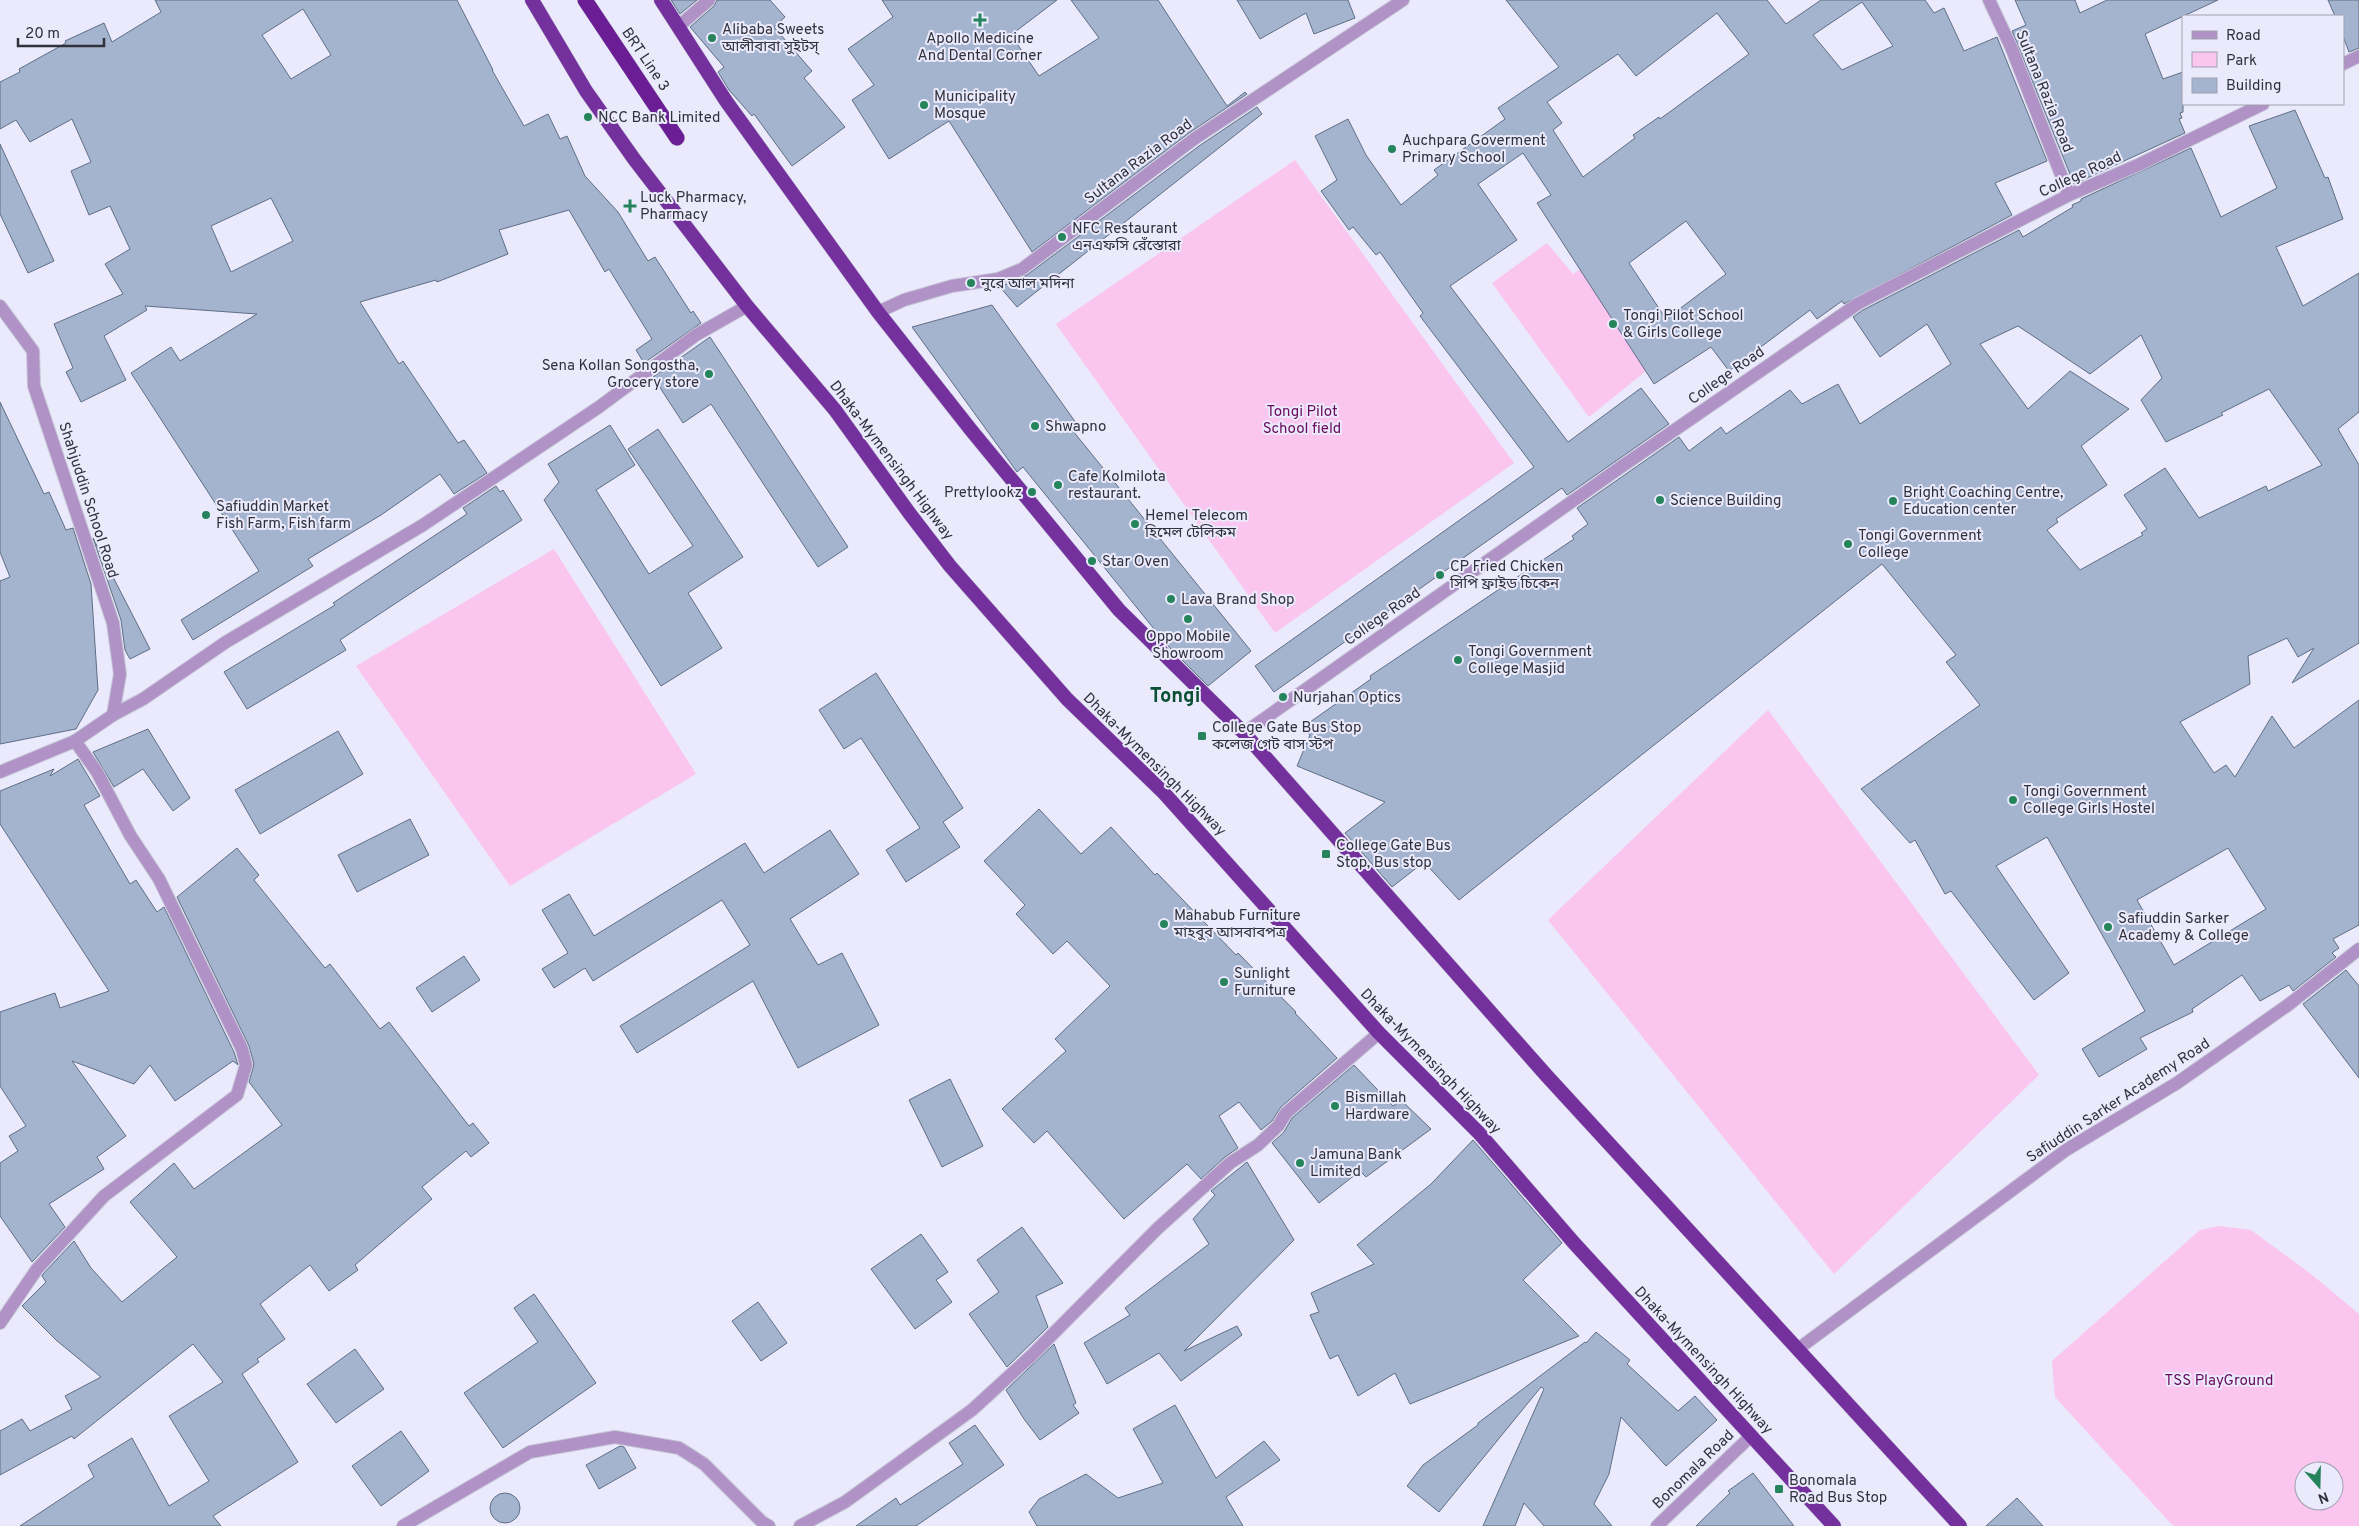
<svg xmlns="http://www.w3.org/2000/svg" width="2359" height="1526" font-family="Overpass,'Noto Sans Bengali',sans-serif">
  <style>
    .green { fill: #fac5ee; fill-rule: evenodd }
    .building { fill: #a4b4ce; stroke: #5f6e86; fill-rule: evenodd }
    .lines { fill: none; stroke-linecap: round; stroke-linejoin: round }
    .minor-casing { stroke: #c5c5d6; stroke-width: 14 }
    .tertiary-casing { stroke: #c5c5d6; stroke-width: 14 }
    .trunk-casing { stroke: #c5c5d6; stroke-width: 15 }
    .motorway-casing { stroke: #c5c5d6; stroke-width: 16 }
    .minor { stroke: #b092c7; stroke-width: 12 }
    .tertiary { stroke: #b092c7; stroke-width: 12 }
    .trunk { stroke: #74309c; stroke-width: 14 }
    .motorway { stroke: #6b1d95; stroke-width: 15 }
    .poi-dot { fill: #25845b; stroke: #eaeafc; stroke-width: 2 }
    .labels { text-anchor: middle; stroke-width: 4; stroke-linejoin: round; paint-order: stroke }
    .poi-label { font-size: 15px; fill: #31313c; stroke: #eaeafc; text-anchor: start }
    .street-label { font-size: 15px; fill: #31313c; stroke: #eaeafc }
    .park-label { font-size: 15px; fill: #6a095e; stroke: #eaeafc }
    .district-label { font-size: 20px; font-weight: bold; fill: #094f33; stroke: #eaeafc }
  </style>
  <rect width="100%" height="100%" fill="#eaeafc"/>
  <g class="green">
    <polygon points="1295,160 1514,463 1275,633 1056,324"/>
    <polygon points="1547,243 1573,274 1596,258 1667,354 1589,417 1492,283"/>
    <polygon points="554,549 696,774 510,886 356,666"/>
    <polygon points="1768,710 2039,1075 1834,1274 1548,920"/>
    <path d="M 2219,1226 L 2251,1230 L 2311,1274 L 2359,1314 L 2359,1526 L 2173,1526 L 2055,1397 L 2052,1361 L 2200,1230 ZM 2304,1471 L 2334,1471 L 2334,1501 L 2304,1501 Z"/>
  </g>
  <g class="building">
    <path d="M 155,0 L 457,0 L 493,70 L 492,70 L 524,126 L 548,114 L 560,139 L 567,136 L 585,176 L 618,212 L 648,261 L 655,257 L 691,313 L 693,311 L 701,323 L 644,363 L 636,350 L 652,339 L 609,269 L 605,272 L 569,210 L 499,230 L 508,254 L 437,282 L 436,280 L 360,302 L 399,364 L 403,361 L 458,443 L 464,440 L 487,473 L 454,494 L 440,474 L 381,515 L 308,559 L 313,566 L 193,640 L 181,620 L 259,571 L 131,373 L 171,347 L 180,361 L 257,314 L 145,306 L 147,310 L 104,336 L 126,380 L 81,402 L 66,372 L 73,368 L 54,324 L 123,294 L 105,264 L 130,249 L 110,206 L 89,215 L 71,171 L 91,162 L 72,119 L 30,142 L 16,120 L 0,129 L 0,82 L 20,72 L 19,69 L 66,43 L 65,41 L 104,23 L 112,42 L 161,12 ZM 303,9 L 331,55 L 291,79 L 262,35 ZM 271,198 L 293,241 L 231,272 L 211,226 Z"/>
    <polygon points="671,0 697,0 680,14"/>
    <polygon points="717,0 770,0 785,17 774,27 812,71 804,78 845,127 792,166 754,114 752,116 729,90 718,72 724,67 690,27 714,6"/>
    <polygon points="882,0 1057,0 1011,35 1039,76 1099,38 1071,0 1158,0 1227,106 1245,92 1247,94 1189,133 1032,252 949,121 889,159 852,100 874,85 848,49 893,17"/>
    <polygon points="1237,0 1348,0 1355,18 1314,34 1306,13 1260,39"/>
    <path d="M 1506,0 L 1767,0 L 1786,24 L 1821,0 L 1925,0 L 1934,13 L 1944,8 L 1964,51 L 1997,37 L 2047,161 L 1995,183 L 2012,215 L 1844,304 L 1842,301 L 1817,319 L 1810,310 L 1729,371 L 1711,347 L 1654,384 L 1537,203 L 1551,195 L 1523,153 L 1478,184 L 1517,240 L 1450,286 L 1568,442 L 1641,388 L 1669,424 L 1567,495 L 1562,488 L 1274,692 L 1255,666 L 1534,467 L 1420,316 L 1423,313 L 1380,252 L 1376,255 L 1353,227 L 1349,230 L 1321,191 L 1337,180 L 1315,136 L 1348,119 L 1366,155 L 1401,205 L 1438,175 L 1434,170 L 1505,119 L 1498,108 L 1559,67 ZM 1862,2 L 1893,46 L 1842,70 L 1813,35 ZM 1717,13 L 1749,54 L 1660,119 L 1659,117 L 1633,135 L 1635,138 L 1583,177 L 1553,130 L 1562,123 L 1547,102 L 1618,54 L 1636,76 ZM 1686,221 L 1726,274 L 1666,319 L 1629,263 Z"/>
    <polygon points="2015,0 2075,0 2080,13 2107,0 2218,0 2145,34 2163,79 2183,72 2183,112 2180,113 2182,118 2179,119 2185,133 2074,184 2012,31 2026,25"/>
    <polygon points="2328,0 2359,0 2359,48 2349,52 2343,36 2343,16 2335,16"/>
    <polygon points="1257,107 1262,114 1017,307 1000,287 1027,275 1199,146"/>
    <path d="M 2295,110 L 2325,178 L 2328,177 L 2343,219 L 2276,247 L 2303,306 L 2359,273 L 2359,412 L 2338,429 L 2359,465 L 2359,643 L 2292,683 L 2314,648 L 2298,657 L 2287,638 L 2248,656 L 2250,684 L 2180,722 L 2214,773 L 2226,765 L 2235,777 L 2272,716 L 2294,748 L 2359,700 L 2359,925 L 2333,939 L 2339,948 L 2332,953 L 2336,957 L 2293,991 L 2289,985 L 2260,1001 L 2242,975 L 2192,1009 L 2193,1012 L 2140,1038 L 2147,1049 L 2099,1077 L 2082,1049 L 2145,1011 L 2047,837 L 1996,866 L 2069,973 L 2034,1000 L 1951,891 L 1945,894 L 1915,840 L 1910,843 L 1861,789 L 1980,705 L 1946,662 L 1956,655 L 1882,564 L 1459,900 L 1424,862 L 1392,887 L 1345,833 L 1385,802 L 1297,766 L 1310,735 L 1303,727 L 1371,679 L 1370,676 L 1574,539 L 1572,536 L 1588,524 L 1577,508 L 1679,437 L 1689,451 L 1721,427 L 1726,434 L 1790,390 L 1802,404 L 1838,384 L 1860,424 L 1951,364 L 1927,324 L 1880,357 L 1853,317 L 1863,310 L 2019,230 L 2023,237 L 2073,207 L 2072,205 L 2081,201 L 2081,199 L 2191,148 L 2221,217 L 2277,188 L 2249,126 ZM 2018,326 L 2090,374 L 2141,335 L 2162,378 L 2141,400 L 2166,442 L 2223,415 L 2221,413 L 2269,389 L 2322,465 L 2268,491 L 2266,486 L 2199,518 L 2165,468 L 2124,495 L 2147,529 L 2141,533 L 2143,535 L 2080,570 L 2047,530 L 2058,522 L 2056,519 L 2107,485 L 2081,446 L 2129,409 L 2070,371 L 2028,409 L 1980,344 ZM 2228,848 L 2266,909 L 2174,965 L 2137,900 Z"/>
    <polygon points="0,144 54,261 28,273 0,214"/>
    <polygon points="992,305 1079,427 1073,431 1251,651 1208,686 1167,645 1023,467 1017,472 912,327"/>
    <polygon points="710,337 848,547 818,567 711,404 683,423 653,377"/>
    <polygon points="0,402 44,494 49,492 66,530 73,528 91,584 98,690 76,729 0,744 0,581 10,577 0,552"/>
    <polygon points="610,425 635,465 596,490 649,574 693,546 628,449 658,429 743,557 688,593 722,648 661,686 544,500 559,482 548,464"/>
    <polygon points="496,486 500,492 503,490 522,520 340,640 346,650 247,709 224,672 335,605 333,603 467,514 463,508"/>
    <polygon points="93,538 150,649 130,659 125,650 121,620"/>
    <polygon points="876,673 963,808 943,822 960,847 906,882 886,850 920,828 861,738 844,749 819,710"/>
    <polygon points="148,729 190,798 173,811 143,769 114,787 93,752"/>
    <polygon points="338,731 363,774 260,834 235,790"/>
    <polygon points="78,759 100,796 84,805 130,884 136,880 157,912 164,907 234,1052 238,1065 233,1061 175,1101 150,1065 134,1084 72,1061 126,1136 97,1157 104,1169 49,1204 65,1227 32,1262 0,1216 0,1163 18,1151 9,1136 26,1126 0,1086 0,1012 55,993 60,1008 109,991 0,824 0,791 54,769 50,776"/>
    <polygon points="1039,809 1081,854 1111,827 1155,875 1157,873 1236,955 1238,953 1296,1012 1295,1013 1337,1058 1281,1107 1272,1121 1261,1130 1239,1102 1219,1116 1238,1148 1225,1157 1201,1179 1187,1164 1124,1219 1047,1131 1034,1143 1002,1109 1066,1051 1055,1039 1110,986 1067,941 1053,954 1016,914 1025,905 984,861"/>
    <polygon points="410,819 429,855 357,892 338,855"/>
    <polygon points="830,830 859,874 790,919 818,965 842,953 879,1025 798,1068 753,981 637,1053 620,1026 750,945 722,900 593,981 585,968 554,988 542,969 568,953 542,910 569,894 594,936 745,843 764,873"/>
    <polygon points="237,848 259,875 254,880 325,968 330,964 380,1029 389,1022 469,1126 473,1123 489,1143 471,1157 466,1151 422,1187 432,1199 355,1265 358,1270 329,1291 310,1265 260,1304 285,1339 257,1359 259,1362 242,1374 298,1462 213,1516 221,1526 20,1526 94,1477 88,1465 132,1438 169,1506 209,1481 169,1416 223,1382 193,1344 74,1439 72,1436 0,1475 0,1431 22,1419 30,1431 72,1409 65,1396 101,1377 56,1340 22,1306 46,1282 42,1276 43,1274 74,1241 91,1268 122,1302 177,1257 130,1202 174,1163 194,1189 282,1125 249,1082 254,1064 249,1046 177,897"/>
    <polygon points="464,956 480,980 432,1012 416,988"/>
    <polygon points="2346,970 2359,986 2359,1078 2303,1004"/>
    <polygon points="1354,1065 1393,1106 1401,1100 1431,1129 1366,1177 1360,1171 1319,1203 1272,1143 1284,1132 1292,1118"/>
    <polygon points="950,1079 983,1146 942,1167 909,1100"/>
    <polygon points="1473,1140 1562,1243 1523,1280 1579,1336 1410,1404 1395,1373 1358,1396 1338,1355 1330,1359 1310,1315 1319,1312 1311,1293 1374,1264 1357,1245 1431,1184"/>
    <polygon points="1247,1162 1294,1240 1184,1351 1237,1326 1242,1335 1181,1381 1159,1353 1107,1384 1084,1343 1130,1315 1125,1308 1209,1244 1193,1219 1215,1195 1211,1191"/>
    <polygon points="1022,1227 1063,1283 1036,1296 1048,1327 1007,1367 969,1314 999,1292 977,1260"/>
    <polygon points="921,1234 948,1272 936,1280 952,1302 915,1329 871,1269"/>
    <polygon points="534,1294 596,1383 503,1448 464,1393 538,1342 514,1308"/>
    <polygon points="758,1302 787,1343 761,1361 732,1321"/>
    <polygon points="1596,1332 1630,1360 1627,1364 1678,1411 1695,1396 1717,1420 1666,1466 1621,1417 1609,1474 1594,1504 1612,1526 1544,1526 1524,1503 1515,1526 1483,1526 1544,1389 1541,1387 1439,1512 1407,1486 1423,1465 1478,1425 1478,1423 1585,1342 1586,1343"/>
    <polygon points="1054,1344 1076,1403 1073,1405 1079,1413 1040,1440 1024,1419 1006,1390"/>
    <polygon points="355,1349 384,1389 336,1423 307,1384"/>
    <polygon points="1175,1405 1216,1478 1264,1441 1280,1460 1226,1497 1243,1526 1037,1526 1029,1512 1039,1499 1086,1474 1118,1498 1163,1483 1133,1429"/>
    <polygon points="975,1425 1004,1465 916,1526 856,1526 896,1498 900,1505 963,1464 949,1443"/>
    <polygon points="401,1431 429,1471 381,1506 352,1466"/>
    <polygon points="620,1446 624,1447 636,1468 599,1489 586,1465"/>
    <polygon points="1753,1473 1794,1526 1696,1526 1730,1493 1728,1491"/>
    <circle cx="505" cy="1508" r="15"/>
    <polygon points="2017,1498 2043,1526 1986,1526"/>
  </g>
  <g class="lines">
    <defs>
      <g id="minor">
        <polyline points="1989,0 2011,47 2069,195"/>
        <polyline points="679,26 709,0"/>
        <polyline points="2343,64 2359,56"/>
        <polyline points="0,306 33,351 34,386 113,623 120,674 113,715"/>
        <polyline points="878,312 904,300 952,286 998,279 1022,269 1194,139 1403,0"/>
        <polyline points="1244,733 1618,469 1859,303 2069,195 2138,165 2263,104"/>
        <polyline points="0,772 75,741 113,715 143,699 226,642 423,525 599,407 696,335 747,306"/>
        <polyline points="0,1323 37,1269 104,1196 237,1095 246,1065 242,1049 159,879 130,835 97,772 75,741"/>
        <polyline points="1798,1349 2066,1150 2177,1083 2288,1005 2359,949"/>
        <polyline points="403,1526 530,1452 615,1437 679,1448 704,1464 762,1522 769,1526"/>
        <polyline points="800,1526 845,1502 972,1410 1031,1356 1157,1229 1230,1163 1258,1145 1278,1126 1286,1113 1379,1033"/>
      </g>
      <polyline id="tertiary" points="1657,1526 1751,1436"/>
      <g id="trunk">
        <polyline points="532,0 586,91 634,159 747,306 835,410 910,514 950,566 1067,699 1164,793 1379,1033 1479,1133 1574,1243 1834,1526"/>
        <polyline points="661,0 726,101 878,312 971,430 1119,610 1244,733 1546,1075 1960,1526"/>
      </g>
      <polyline id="motorway" points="585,0 677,138"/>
    </defs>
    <use href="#minor" class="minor-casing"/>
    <use href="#tertiary" class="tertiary-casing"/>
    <use href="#trunk" class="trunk-casing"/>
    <use href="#motorway" class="motorway-casing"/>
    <use href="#minor" class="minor"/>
    <use href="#tertiary" class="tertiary"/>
    <use href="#trunk" class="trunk"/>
    <use href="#motorway" class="motorway"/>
  </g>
  <g class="poi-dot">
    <path d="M977.5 12.5h5v5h5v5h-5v5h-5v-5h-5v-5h5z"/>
    <circle cx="712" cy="38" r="5"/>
    <circle cx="924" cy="105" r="5"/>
    <circle cx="588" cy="117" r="5"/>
    <circle cx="1392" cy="149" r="5"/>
    <path d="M627.5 198.5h5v5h5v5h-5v5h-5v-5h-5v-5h5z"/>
    <circle cx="1062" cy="237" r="5"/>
    <circle cx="971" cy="283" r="5"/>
    <circle cx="1613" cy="324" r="5"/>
    <circle cx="709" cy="374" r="5"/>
    <circle cx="1035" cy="426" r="5"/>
    <circle cx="1058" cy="485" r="5"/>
    <circle cx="1032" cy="492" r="5"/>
    <circle cx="1660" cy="500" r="5"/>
    <circle cx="1893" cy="501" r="5"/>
    <circle cx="206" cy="515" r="5"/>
    <circle cx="1135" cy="524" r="5"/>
    <circle cx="1848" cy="544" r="5"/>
    <circle cx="1092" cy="561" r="5"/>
    <circle cx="1440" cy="575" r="5"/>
    <circle cx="1171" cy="599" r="5"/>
    <circle cx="1188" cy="619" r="5"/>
    <circle cx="1458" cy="660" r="5"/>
    <circle cx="1283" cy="697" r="5"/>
    <rect x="1197" y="731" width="10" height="10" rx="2.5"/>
    <circle cx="2013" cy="800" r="5"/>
    <rect x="1321" y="849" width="10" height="10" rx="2.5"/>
    <circle cx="1164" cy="924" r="5"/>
    <circle cx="2108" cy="927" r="5"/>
    <circle cx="1224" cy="982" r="5"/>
    <circle cx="1335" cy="1106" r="5"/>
    <circle cx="1300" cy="1163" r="5"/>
    <rect x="1774" y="1484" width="10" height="10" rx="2.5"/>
  </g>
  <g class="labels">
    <g class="poi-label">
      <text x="722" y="34">Alibaba Sweets<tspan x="722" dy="17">আলীবাবা সুইটস্</tspan></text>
      <text x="980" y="43" text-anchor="middle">Apollo Medicine<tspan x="980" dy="17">And Dental Corner</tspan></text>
      <text x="934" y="101">Municipality<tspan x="934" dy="17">Mosque</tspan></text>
      <text x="598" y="122">NCC Bank Limited</text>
      <text x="1402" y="145">Auchpara Goverment<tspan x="1402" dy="17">Primary School</tspan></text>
      <text x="640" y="202">Luck Pharmacy,<tspan x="640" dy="17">Pharmacy</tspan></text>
      <text x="1072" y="233">NFC Restaurant<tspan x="1072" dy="17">এনএফসি রেঁস্তোরা</tspan></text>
      <text x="981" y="288">নুরে আল মদিনা</text>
      <text x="1623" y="320">Tongi Pilot School<tspan x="1623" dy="17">&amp; Girls College</tspan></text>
      <text x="699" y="370" text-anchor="end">Sena Kollan Songostha,<tspan x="699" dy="17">Grocery store</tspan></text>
      <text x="1045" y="431">Shwapno</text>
      <text x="1068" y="481">Cafe Kolmilota<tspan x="1068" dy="17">restaurant.</tspan></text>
      <text x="1022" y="497" text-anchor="end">Prettylookz</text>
      <text x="1903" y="497">Bright Coaching Centre,<tspan x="1903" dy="17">Education center</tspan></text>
      <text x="1670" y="505">Science Building</text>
      <text x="216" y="511">Safiuddin Market<tspan x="216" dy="17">Fish Farm, Fish farm</tspan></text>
      <text x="1145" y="520">Hemel Telecom<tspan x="1145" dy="17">হিমেল টেলিকম</tspan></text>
      <text x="1858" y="540">Tongi Government<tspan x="1858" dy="17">College</tspan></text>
      <text x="1102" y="566">Star Oven</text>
      <text x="1450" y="571">CP Fried Chicken<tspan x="1450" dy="17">সিপি ফ্রাইড চিকেন</tspan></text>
      <text x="1181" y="604">Lava Brand Shop</text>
      <text x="1188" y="641" text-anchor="middle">Oppo Mobile<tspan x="1188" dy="17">Showroom</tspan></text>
      <text x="1468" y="656">Tongi Government<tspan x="1468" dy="17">College Masjid</tspan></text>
      <text x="1293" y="702">Nurjahan Optics</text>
      <text x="1212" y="732">College Gate Bus Stop<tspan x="1212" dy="17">কলেজ গেট বাস স্টপ</tspan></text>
      <text x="2023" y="796">Tongi Government<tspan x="2023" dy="17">College Girls Hostel</tspan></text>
      <text x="1336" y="850">College Gate Bus<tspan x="1336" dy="17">Stop, Bus stop</tspan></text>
      <text x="1174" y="920">Mahabub Furniture<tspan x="1174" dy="17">মাহবুব আসবাবপত্র</tspan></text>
      <text x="2118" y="923">Safiuddin Sarker<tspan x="2118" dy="17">Academy &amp; College</tspan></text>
      <text x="1234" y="978">Sunlight<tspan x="1234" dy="17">Furniture</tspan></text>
      <text x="1345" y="1102">Bismillah<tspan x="1345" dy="17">Hardware</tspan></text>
      <text x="1310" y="1159">Jamuna Bank<tspan x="1310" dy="17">Limited</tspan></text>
      <text x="1789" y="1485">Bonomala<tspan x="1789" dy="17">Road Bus Stop</tspan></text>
    </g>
    <g class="street-label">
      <text transform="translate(646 59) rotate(56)" y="5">BRT Line 3</text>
      <text transform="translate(2045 91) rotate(68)" y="5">Sultana Razia Road</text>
      <text transform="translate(1138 161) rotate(-37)" y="5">Sultana Razia Road</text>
      <text transform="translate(2080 174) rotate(-25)" y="5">College Road</text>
      <text transform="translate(1726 375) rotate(-35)" y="5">College Road</text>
      <text transform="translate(892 460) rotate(53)" y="5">Dhaka-Mymensingh Highway</text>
      <text transform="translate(89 500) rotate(72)" y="5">Shahjuddin School Road</text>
      <text transform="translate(1382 616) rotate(-35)" y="5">College Road</text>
      <text transform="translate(1155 764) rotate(45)" y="5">Dhaka-Mymensingh Highway</text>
      <text transform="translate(1431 1061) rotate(46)" y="5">Dhaka-Mymensingh Highway</text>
      <text transform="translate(2118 1100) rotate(-33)" y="5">Safiuddin Sarker Academy Road</text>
      <text transform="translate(1704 1360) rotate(47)" y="5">Dhaka-Mymensingh Highway</text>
      <text transform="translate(1693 1469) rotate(-44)" y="5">Bonomala Road</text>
    </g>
    <g class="park-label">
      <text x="1302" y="416">Tongi Pilot<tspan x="1302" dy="17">School field</tspan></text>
      <text x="2219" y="1385">TSS PlayGround</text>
    </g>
    <g class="district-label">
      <text x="1175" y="702">Tongi</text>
    </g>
  </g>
  <rect x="2182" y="15" width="162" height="90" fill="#eaeafc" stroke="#a0a0af"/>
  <rect x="2192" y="31" width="25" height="8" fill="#b092c7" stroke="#a0a0af"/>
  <text x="2226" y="40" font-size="15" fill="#31313c">Road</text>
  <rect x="2192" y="52" width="25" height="15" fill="#fac5ee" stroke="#a0a0af"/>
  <text x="2226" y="65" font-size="15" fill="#31313c">Park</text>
  <rect x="2192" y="78" width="25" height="15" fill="#a4b4ce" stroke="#a0a0af"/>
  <text x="2226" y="90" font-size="15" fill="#31313c">Building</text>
  <g transform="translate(2319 1486) rotate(160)"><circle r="24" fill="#eaeafc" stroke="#a0a0af"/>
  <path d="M0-4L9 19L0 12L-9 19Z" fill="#25845b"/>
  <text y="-8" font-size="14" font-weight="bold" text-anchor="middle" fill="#31313c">N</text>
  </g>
  <path d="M18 38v8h86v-8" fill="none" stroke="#31313c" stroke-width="2.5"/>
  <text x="25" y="38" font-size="15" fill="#31313c" stroke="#eaeafc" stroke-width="4" paint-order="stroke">20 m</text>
</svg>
